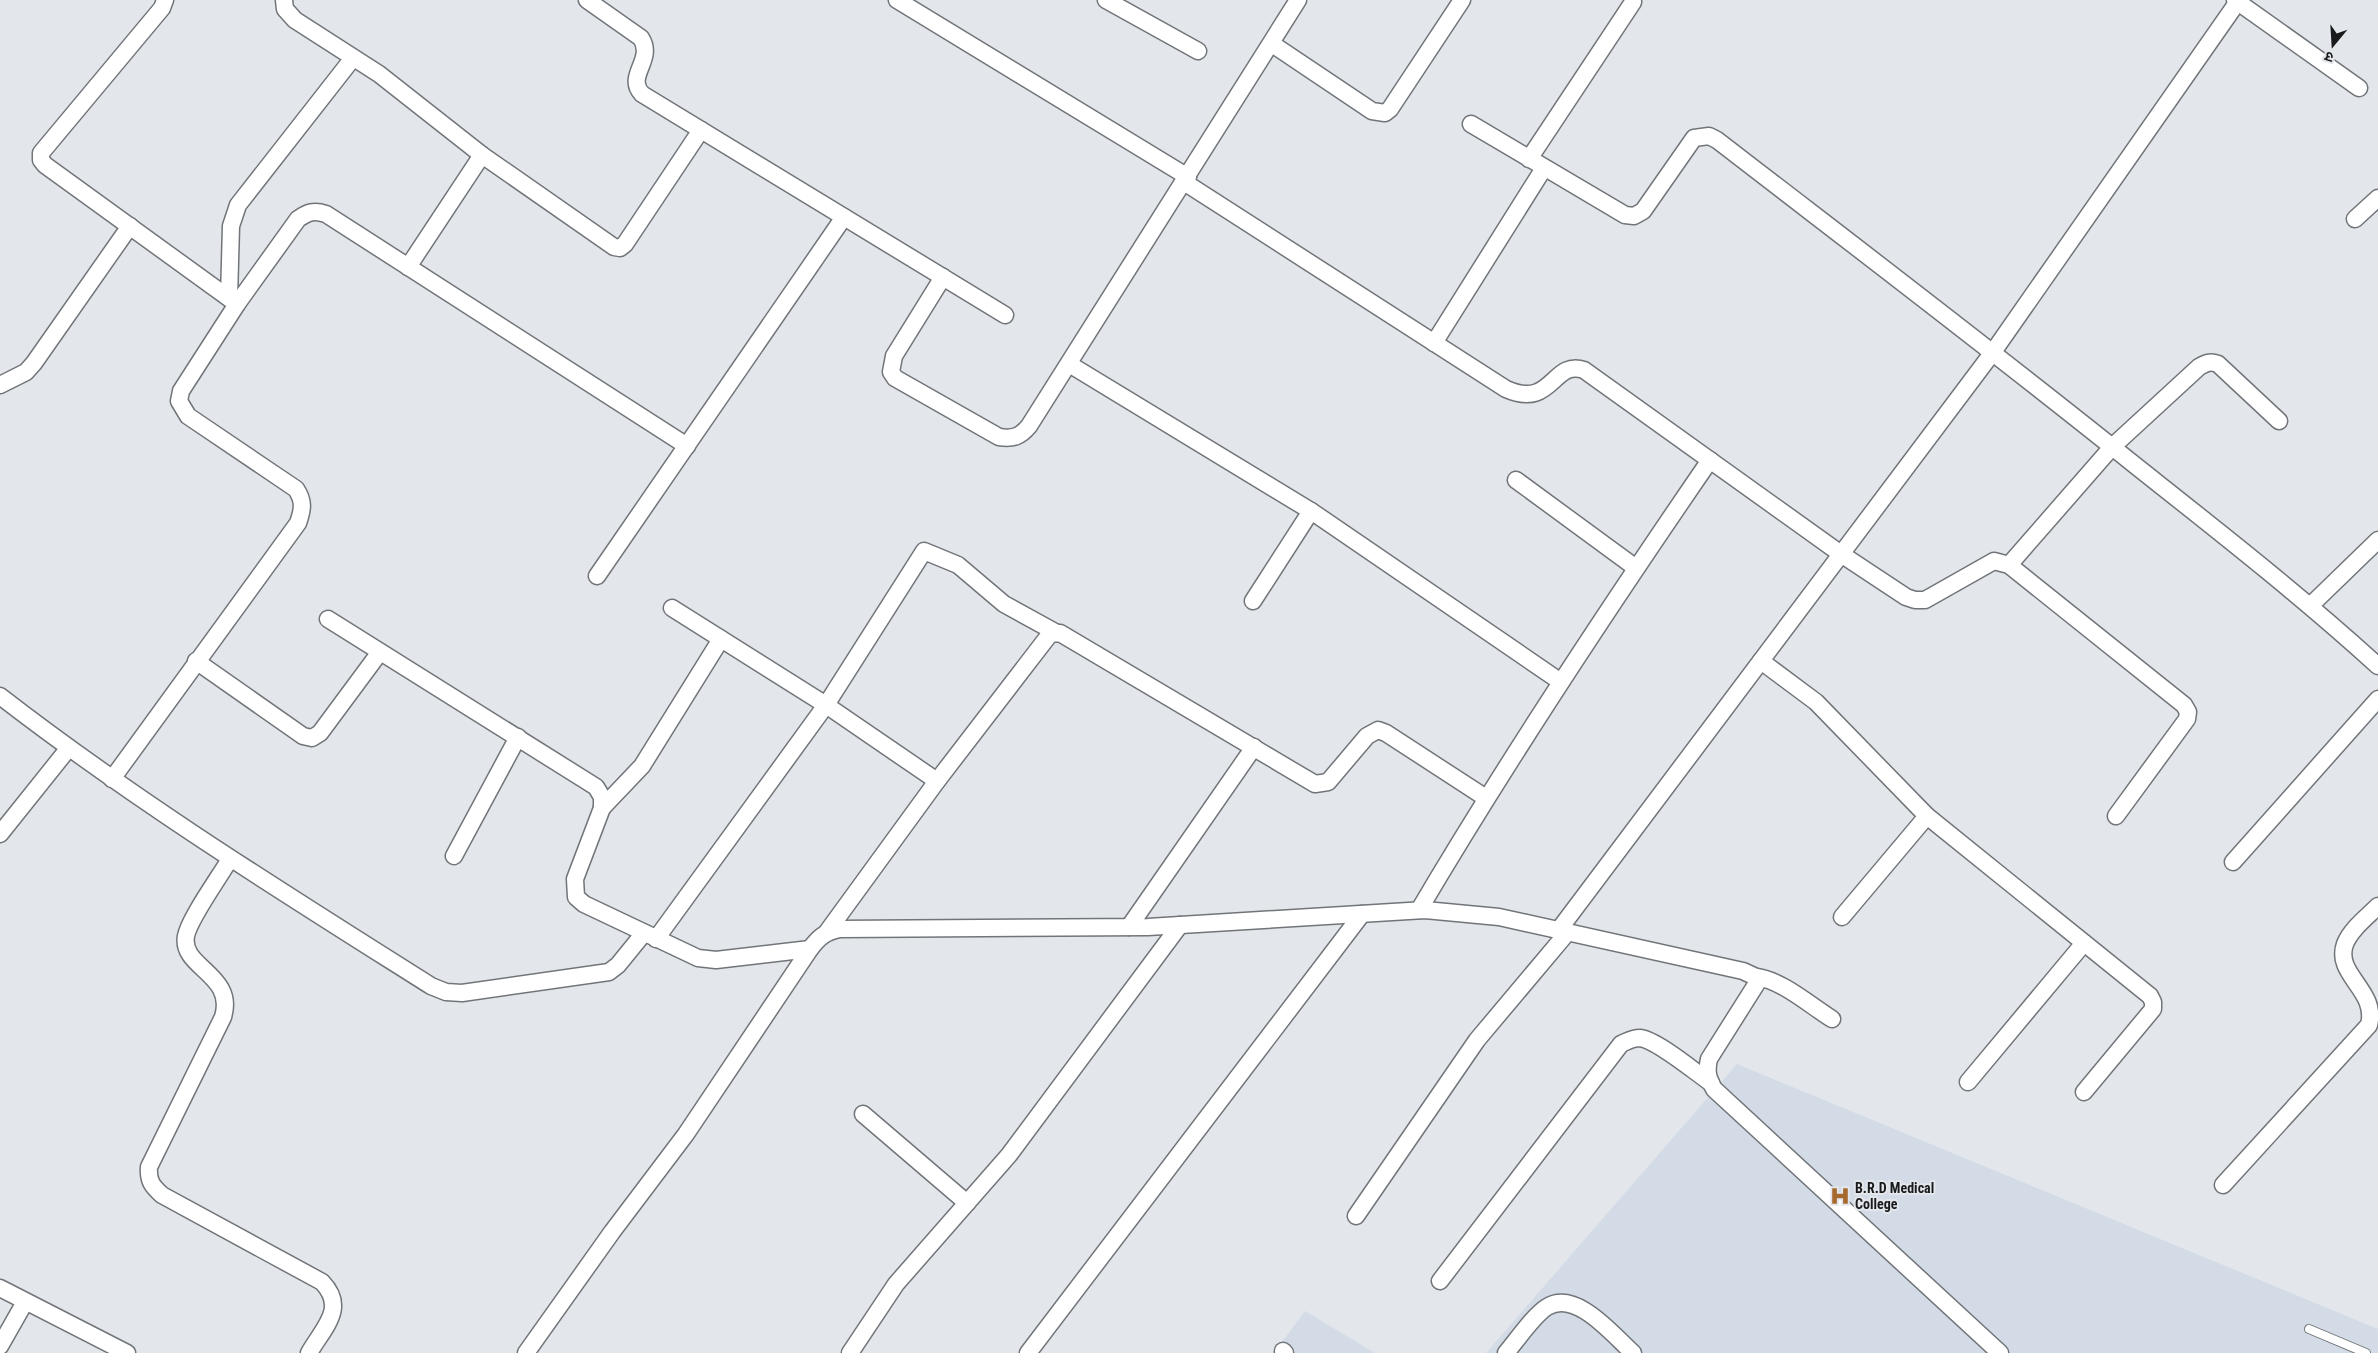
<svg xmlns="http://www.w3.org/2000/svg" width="2378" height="1353" font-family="'Roboto Condensed','Noto Sans Devanagari',sans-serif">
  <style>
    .built { fill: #d3dbe6 }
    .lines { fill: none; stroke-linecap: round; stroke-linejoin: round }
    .lane-casing { stroke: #717579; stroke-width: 10 }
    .street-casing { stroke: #717579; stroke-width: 19 }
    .lane { stroke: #fff; stroke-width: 8 }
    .street { stroke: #fff; stroke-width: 16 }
    .labels { text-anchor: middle; stroke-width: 4; stroke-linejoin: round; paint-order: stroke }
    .poi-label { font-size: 14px; font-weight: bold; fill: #191a1c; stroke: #e3e7ec; text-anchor: start }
  </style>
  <rect width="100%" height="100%" fill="#e3e7ec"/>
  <g class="built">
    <polygon points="1737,1064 2378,1329 2378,1353 1486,1353"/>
    <polygon points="1305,1311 1375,1353 1274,1353"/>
  </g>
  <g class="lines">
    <defs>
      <polyline id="lane" points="2309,1329 2366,1353"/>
      <g id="street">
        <polyline points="165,0 162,8 41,153 41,160 45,165 237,304"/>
        <polyline points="284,0 285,9 295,20 379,74 482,155 614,247 620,248 625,244 701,130"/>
        <path d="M 587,0 L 641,38 C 655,60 625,76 642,94 L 1005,315"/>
        <polyline points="897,0 1188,177"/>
        <polyline points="1106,0 1198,51"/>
        <polyline points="2235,0 2359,88"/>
        <polyline points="1272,44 1372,111 1385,113 1390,109 1462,0"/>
        <path d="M 1471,124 L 1625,215 L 1634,216 L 1643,211 L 1694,138 L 1709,136 L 1717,140 C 1857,248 1998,355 2136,466 C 2218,531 2300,595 2378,666"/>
        <polyline points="1529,159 1633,2"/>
        <path d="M 1184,182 L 1506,389 C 1553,410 1552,359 1584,370 L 1841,554 L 1906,597 L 1915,600 L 1925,600 L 1994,561 L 2009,565 L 2184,705 L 2188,712 L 2187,719 L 2116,816"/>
        <polyline points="2355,219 2378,198"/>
        <polyline points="408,267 482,155"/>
        <path d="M 943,277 L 894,356 L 891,372 L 895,378 L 999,437 C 1013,439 1020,437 1029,426 L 1298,0"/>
        <polyline points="229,298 231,226 238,205 353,58"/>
        <polyline points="1434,343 1544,168"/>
        <polyline points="1069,364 1311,511 1561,682"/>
        <polyline points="0,385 26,372 34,363 130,226"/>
        <polyline points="1516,480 1636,568"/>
        <path d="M 2009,565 L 2112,447 L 2199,367 C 2206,363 2210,361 2218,364 L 2279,421"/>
        <polyline points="597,576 844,217"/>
        <polyline points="1253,601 1311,511"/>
        <polyline points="2311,605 2378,540"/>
        <polyline points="672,608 826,705 937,781"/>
        <polyline points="328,619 596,787 602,797 602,808 575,879 576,897 584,904 698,958 716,960 810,949"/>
        <polyline points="196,661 303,736 312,738 320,733 380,652"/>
        <polyline points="1761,661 1816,702 1927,816 2150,996 2153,1002 2153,1009 2084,1092"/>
        <path d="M 0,696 C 137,802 284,893 431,986 L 446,992 L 462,993 L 609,972 L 618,965 L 644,933"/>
        <path d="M 112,779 L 298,523 C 303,509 304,501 296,489 L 188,416 L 179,401 L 181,391 L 237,304 L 298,219 C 308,212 314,210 326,214 L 687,446"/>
        <polyline points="602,808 642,766 721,639"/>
        <polyline points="0,834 68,749"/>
        <polyline points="454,856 518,737"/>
        <path d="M 230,859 C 220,876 189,919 186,936 C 180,968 236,974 223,1017 L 149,1167 C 148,1181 152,1186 162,1195 L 322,1282 C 347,1308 324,1327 309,1353"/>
        <polyline points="2233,862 2378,699"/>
        <path d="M 1419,910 C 1510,756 1609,607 1710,460"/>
        <polyline points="1842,917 1927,816"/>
        <polyline points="1129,927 1254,747"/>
        <polyline points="1558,931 1993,352 2239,0"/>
        <polyline points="827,932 937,781 1050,634 1060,633 1315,784 1328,782 1367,736 1378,730 1386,733 1486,798"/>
        <polyline points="656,939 826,705 924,551 958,565 1004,604 1055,632"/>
        <path d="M 1756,977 C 1780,979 1811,1006 1832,1019"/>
        <polyline points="1968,1082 2084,943"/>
        <polyline points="863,1114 967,1203"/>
        <path d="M 2223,1185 L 2369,1025 C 2378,990 2334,975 2345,944 C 2351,929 2367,917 2378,906"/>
        <polyline points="1356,1216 1477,1040 1567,933"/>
        <path d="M 1440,1281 L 1621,1044 C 1628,1041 1632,1038 1640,1038 C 1657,1040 1695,1072 1711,1083"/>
        <polyline points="0,1288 127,1353"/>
        <polyline points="0,1346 25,1302"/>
        <polyline points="1283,1351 1285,1353"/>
        <path d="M 526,1353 L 612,1232 L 686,1134 L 810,949 C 819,937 825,932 840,929 L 1148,927 L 1425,910 L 1499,917 L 1743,971 L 1756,977 L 1757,983 L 1709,1059 C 1706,1072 1708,1078 1714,1089 L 2000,1353"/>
        <polyline points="850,1353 896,1284 1009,1155 1180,925"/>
        <polyline points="1028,1353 1362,914"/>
        <path d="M 1506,1353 C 1517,1340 1534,1315 1547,1307 C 1576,1289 1613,1335 1633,1353"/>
      </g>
    </defs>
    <use href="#lane" class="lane-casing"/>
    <use href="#street" class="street-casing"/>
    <use href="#lane" class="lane"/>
    <use href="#street" class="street"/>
  </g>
  <defs>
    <symbol id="hospital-bare" viewBox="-9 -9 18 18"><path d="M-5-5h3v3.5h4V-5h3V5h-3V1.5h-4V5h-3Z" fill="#a76a2e" stroke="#e3e7ec" stroke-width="2.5" paint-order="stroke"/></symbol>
  </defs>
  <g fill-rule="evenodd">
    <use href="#hospital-bare" x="1826" y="1182" width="28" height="28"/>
  </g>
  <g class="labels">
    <g class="poi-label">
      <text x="1855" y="1193">B.R.D Medical<tspan x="1855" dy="16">College</tspan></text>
    </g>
  </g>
  <g transform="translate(2333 45) rotate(198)" stroke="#e3e7ec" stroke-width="4" paint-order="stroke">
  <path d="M0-4L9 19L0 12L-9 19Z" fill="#191a1c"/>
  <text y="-8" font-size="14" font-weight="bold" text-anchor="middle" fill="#191a1c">उ</text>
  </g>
</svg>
